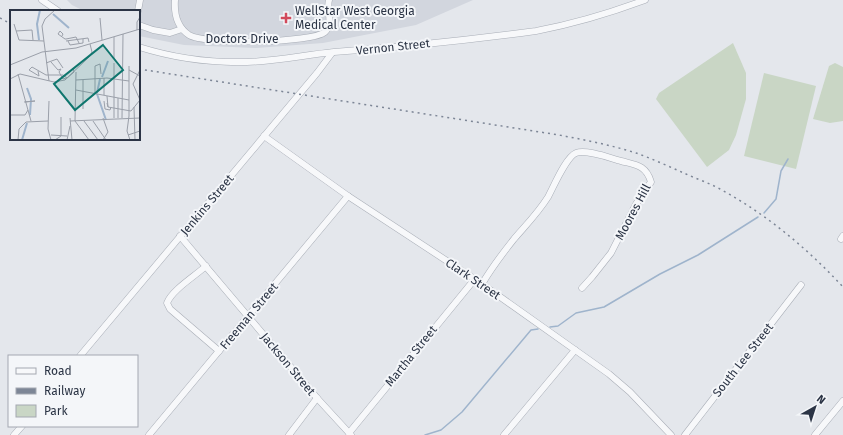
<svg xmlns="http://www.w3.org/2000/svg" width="843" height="435" font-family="'Fira Sans',sans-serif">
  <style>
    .built { fill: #d2d6de }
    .green { fill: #c9d6c5 }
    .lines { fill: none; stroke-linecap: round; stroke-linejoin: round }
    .stream { stroke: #9fb4cc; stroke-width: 1.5 }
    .minor-casing { stroke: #a9aeb7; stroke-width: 7 }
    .minor { stroke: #f7f8fa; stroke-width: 6 }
    .rail { stroke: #7d8696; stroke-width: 1.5; stroke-dasharray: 2 4; stroke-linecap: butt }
    .poi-dot { fill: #d1495b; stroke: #f4f6f9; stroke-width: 1.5 }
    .labels { text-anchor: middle; stroke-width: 4; stroke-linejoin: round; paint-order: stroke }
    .poi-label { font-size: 12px; fill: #2b3445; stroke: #f4f6f9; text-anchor: start }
    .street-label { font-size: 12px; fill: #2b3445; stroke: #f4f6f9 }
    .inset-river { fill: none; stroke: #9fb4cc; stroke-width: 2 }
    .inset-road { fill: none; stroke: #9a9fa9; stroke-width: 1 }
    .view { fill: #0f766e; fill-opacity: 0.15; stroke: #0f766e; stroke-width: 2 }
    .inset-edge { fill: none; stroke: #2b3445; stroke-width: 2 }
  </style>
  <rect width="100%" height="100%" fill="#e4e7ec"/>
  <polygon class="built" points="67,0 473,0 416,25 323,43 256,48 184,45 139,36 139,11 84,11 72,5"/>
  <g class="green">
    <polygon points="733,43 746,73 746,99 736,135 729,150 707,167 656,99 659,93"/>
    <polygon points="835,63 843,67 843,121 830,123 813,119 829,66"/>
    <polygon points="764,73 816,86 796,169 744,156"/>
  </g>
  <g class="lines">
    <g class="stream">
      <polyline points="764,213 776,199 781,171 788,159"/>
      <polyline points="550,327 558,326 576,313 604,307 660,274 698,255 758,217"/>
      <polyline points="425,435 441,430 462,412 531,330 538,329"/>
    </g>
    <defs>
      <g id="minor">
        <polyline points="42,0 58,11"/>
        <path d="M 175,0 C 174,14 177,27 189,35 C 205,45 312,43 325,32 C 334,23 326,10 329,0"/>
        <polyline points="138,11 140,0"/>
        <polyline points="139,25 153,30 170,33 182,29"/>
        <path d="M 139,47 C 174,58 210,63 247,62 C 276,61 305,55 334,52 C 402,47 469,40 536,31 C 573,24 610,13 645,0"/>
        <polyline points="264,136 348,196 482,284 609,374 630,392 671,435"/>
        <polyline points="180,236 317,398 351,435"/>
        <polyline points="841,239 843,236"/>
        <path d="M 206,266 C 195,276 172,290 167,303 L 170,309 L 219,351"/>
        <path d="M 482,284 C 491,269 502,254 514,239 C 526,225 538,213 548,197 C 554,186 566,157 576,153 C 586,149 610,158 621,161 C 636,165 646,165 651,182 L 636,204 L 611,253 L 592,277 L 582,288"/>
        <polyline points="80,356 317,73 332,53"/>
        <polyline points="349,433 474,280"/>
        <polyline points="14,435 22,426"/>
        <polyline points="149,435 348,196"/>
        <polyline points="289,435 317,398"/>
        <polyline points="504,435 575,350"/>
        <polyline points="685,435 801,285"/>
        <polyline points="815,435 843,401"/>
      </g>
    </defs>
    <use href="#minor" class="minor-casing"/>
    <use href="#minor" class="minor"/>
    <g class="rail">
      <polyline points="0,18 11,24"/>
      <path d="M 139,69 L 559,135 C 585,140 611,145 636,153 C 653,159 670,167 686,174 C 697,179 709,183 720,189 C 766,214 807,248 843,287"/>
    </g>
  </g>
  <path class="poi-dot" d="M284 12h4v4h4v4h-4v4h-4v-4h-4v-4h4z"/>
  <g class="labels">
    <g class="poi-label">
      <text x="295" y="15">WellStar West Georgia<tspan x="295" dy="14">Medical Center</tspan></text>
    </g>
    <g class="street-label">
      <text x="242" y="43">Doctors Drive</text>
      <text transform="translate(393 47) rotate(-6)" y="4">Vernon Street</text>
      <text transform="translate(207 205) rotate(-50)" y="4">Jenkins Street</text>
      <text transform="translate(633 212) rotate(-62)" y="4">Moores Hill</text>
      <text transform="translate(473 279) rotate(34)" y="4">Clark Street</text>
      <text transform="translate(249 316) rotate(-50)" y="4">Freeman Street</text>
      <text transform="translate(411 356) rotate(-51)" y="4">Martha Street</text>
      <text transform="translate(743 360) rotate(-52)" y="4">South Lee Street</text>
      <text transform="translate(288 364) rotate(50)" y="4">Jackson Street</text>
    </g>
  </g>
  <g transform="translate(10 10)">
    <rect width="130" height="130" fill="#e4e7ec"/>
    <path class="inset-river" d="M 43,4 L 59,18M 29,30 L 27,14 L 30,0M 92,67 L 98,51M 17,78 L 21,89 L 20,105M 87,83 L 90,69M 87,84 L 96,110M 12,130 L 17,113"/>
    <path class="inset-road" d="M 90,8 L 92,30M 4,14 L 9,30 L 34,31M 127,20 L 127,12 L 130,7M 6,21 L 22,20 L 23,30M 52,26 L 53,24 L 50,21 L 48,24 L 55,29 L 56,29 L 66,27 L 69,33M 56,31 L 78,28 L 79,32M 58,31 L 60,35 L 73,33 L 73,29M 104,49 L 104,27M 41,52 L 48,60 L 51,59 L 49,62 L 53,69 L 56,68M 36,53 L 47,49 L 53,58M 104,53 L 104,108M 0,55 L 32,42 L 66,38 L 130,19M 119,56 L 119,106 L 117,121 L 120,130M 119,60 L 130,66M 130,60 L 123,74 L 130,90M 28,61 L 29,66 L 19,60 L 22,57 L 36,65 L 53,65 L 57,68 L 64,62 L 63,58M 66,62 L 65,111 L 79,130M 8,64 L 21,111M 85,68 L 85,56 L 90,54 L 91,64M 0,69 L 10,64 L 44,72 L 55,70 L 79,47 L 82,42 L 80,34M 66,70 L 97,68 L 119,71M 39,71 L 32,16 L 35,9 L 45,0M 66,80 L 119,90M 85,83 L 85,68M 94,85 L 94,68M 39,91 L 38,119 L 41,130M 94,91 L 95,99 L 100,100 L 101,97M 14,92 L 25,91 L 15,92M 97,93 L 98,97 L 97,86M 98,97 L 121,101M 124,97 L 125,130M 73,99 L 73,70M 121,101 L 130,90M 0,105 L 15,105 L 18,100M 60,108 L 62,130M 108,108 L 108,88M 112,108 L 113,24M 60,111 L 130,108M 74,111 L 88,130M 83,111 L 96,130M 41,125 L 57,126M 118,125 L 130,121M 8,130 L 9,119 L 16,112 L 38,111M 45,130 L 51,126 L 51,107M 57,130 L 60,116M 93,130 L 98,122 L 93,108"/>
    <path class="view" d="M 93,35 L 113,60 L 65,100 L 44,74 Z"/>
    <rect width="130" height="130" class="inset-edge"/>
  </g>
  <rect x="8" y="355" width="130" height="72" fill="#f4f6f9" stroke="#a4a8b1"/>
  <rect x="16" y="368" width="20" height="6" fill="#f7f8fa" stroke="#a4a8b1"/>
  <text x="44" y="375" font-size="12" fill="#2b3445">Road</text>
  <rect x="16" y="388" width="20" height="6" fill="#7d8696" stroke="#a4a8b1"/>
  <text x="44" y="395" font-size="12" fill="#2b3445">Railway</text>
  <rect x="16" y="405" width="20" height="12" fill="#c9d6c5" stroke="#a4a8b1"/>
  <text x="44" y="415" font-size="12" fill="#2b3445">Park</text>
  <g transform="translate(815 407) rotate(39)" stroke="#f4f6f9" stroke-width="3" paint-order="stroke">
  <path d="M0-3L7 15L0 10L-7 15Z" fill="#2b3445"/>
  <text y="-6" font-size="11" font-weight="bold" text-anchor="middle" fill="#2b3445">N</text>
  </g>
</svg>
